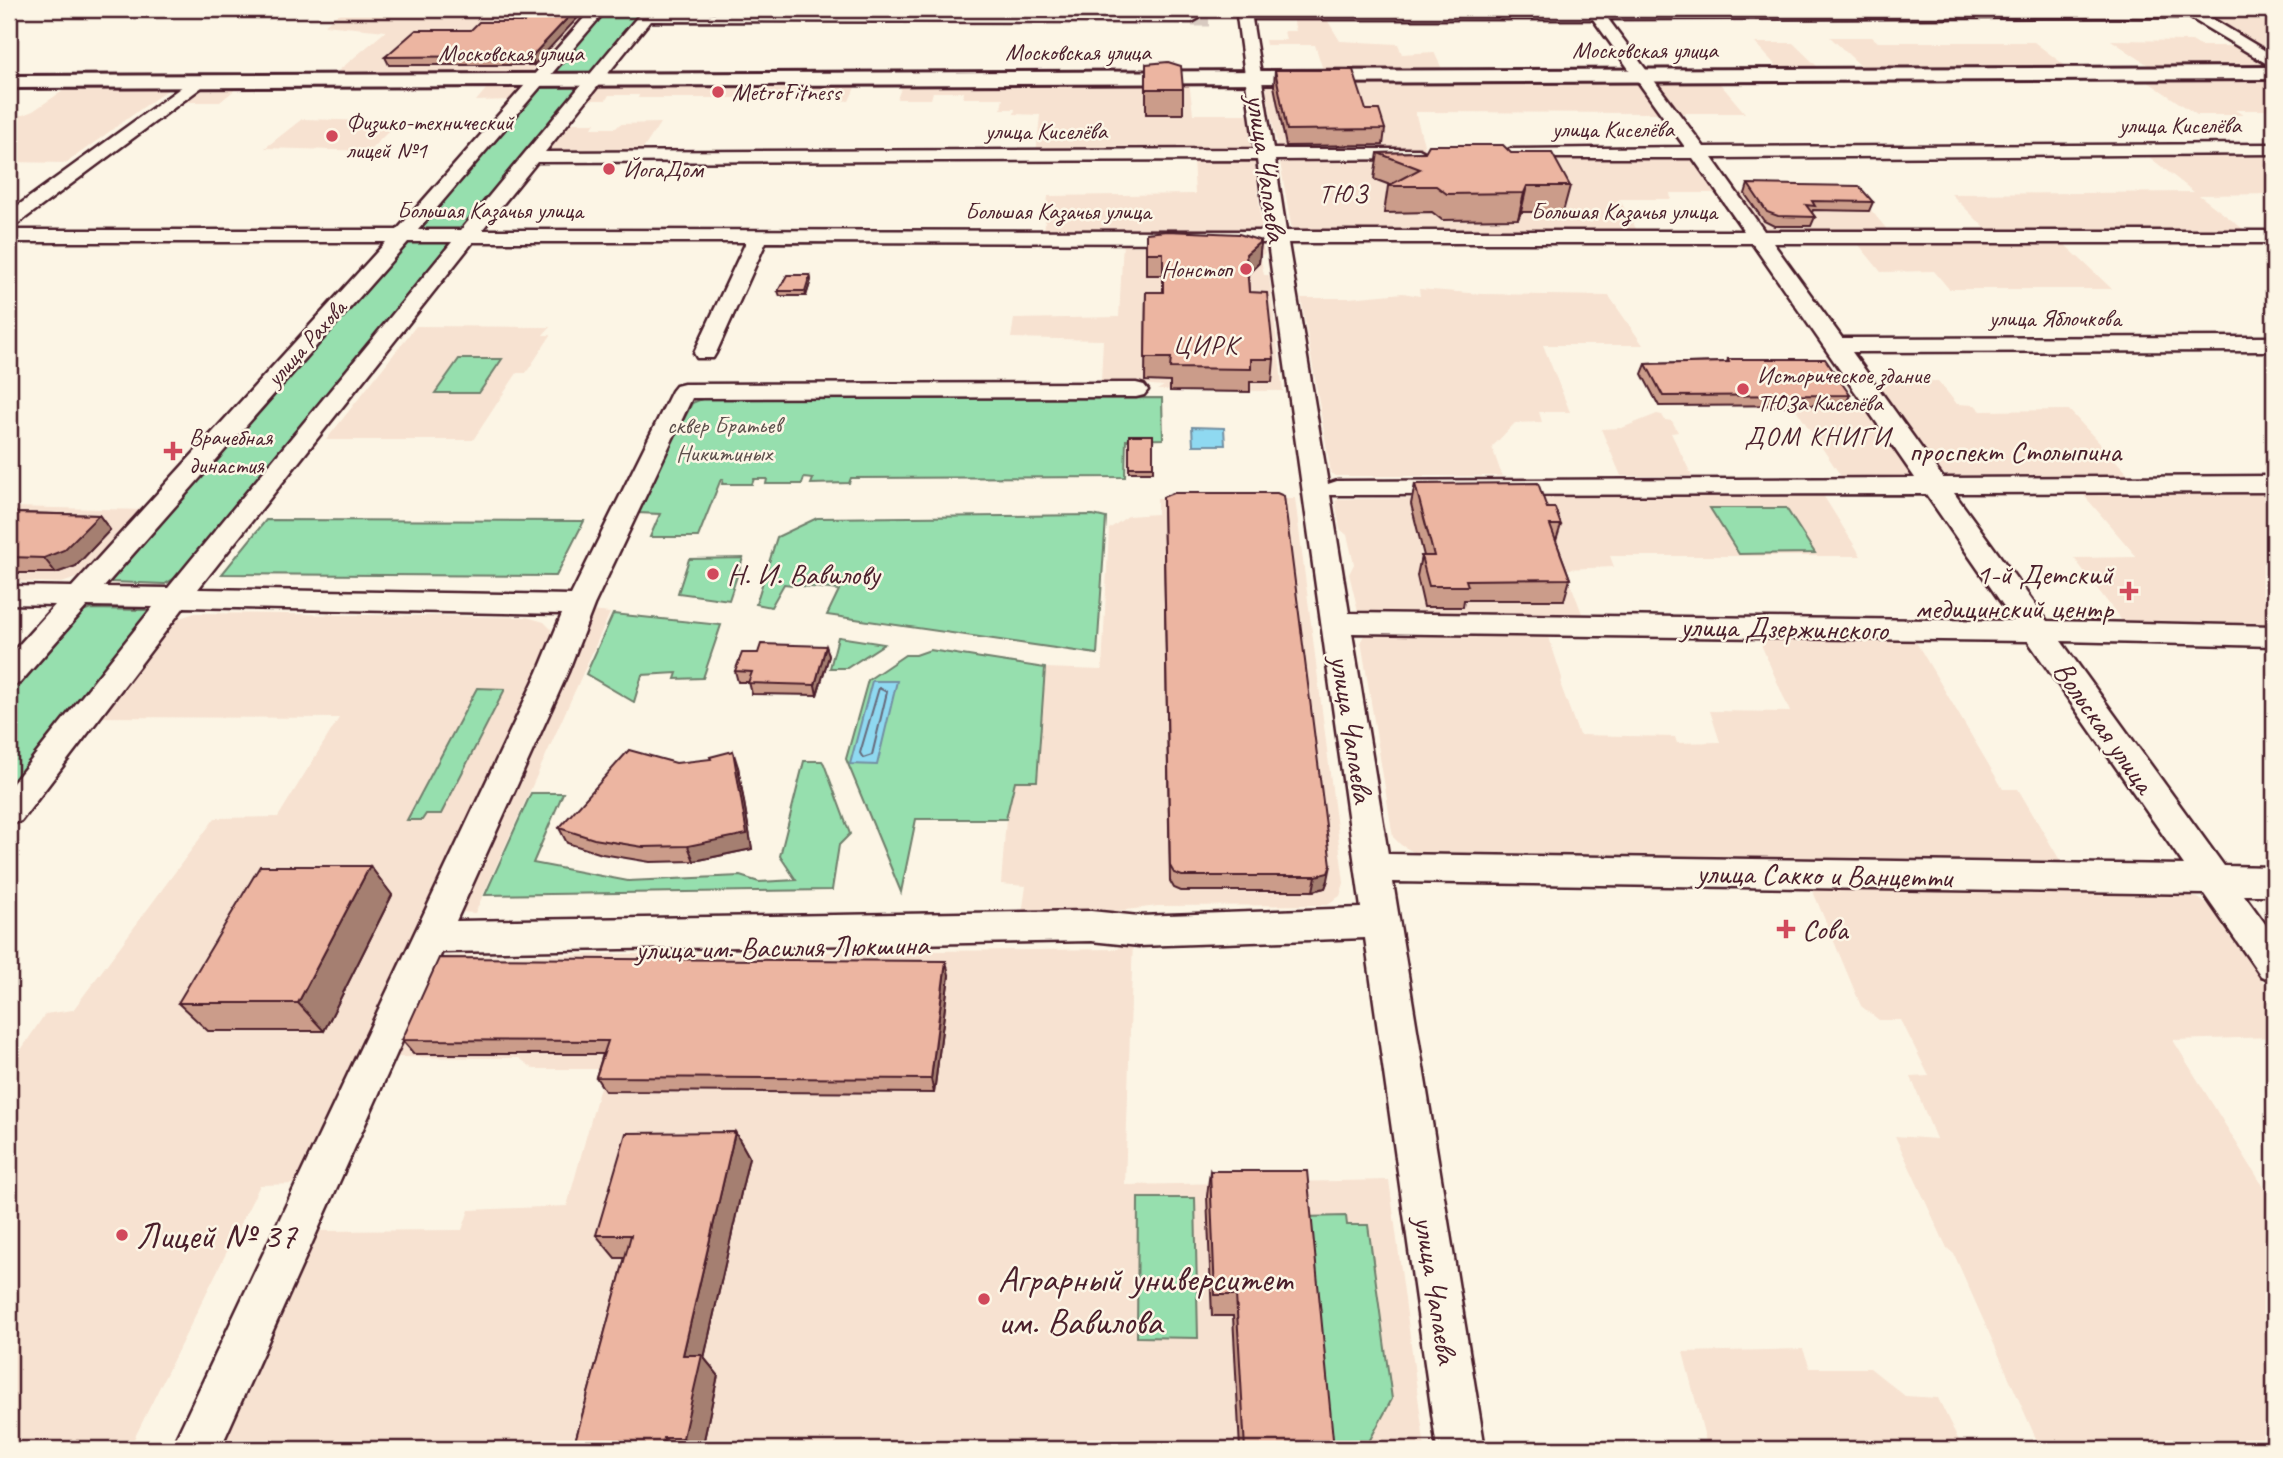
<svg xmlns="http://www.w3.org/2000/svg" width="2283" height="1458" font-family="Caveat,sans-serif">
  <style>
    .built { fill: #f7e2d1 }
    .green { fill: #96dfae; stroke: #707f6c; stroke-width: 2 }
    .water { fill: #8fd9f1; stroke: #738fa2; stroke-width: 2 }
    .lines { fill: none; stroke-linecap: round; stroke-linejoin: round }
    .shore { stroke: #66697a; stroke-width: 2 }
    .minor-tunnel { stroke: #d8cac0; stroke-width: 17; stroke-dasharray: 17 8; stroke-linecap: butt }
    .minor-casing { stroke: #4a1f2b; stroke-width: 5 }
    .major-casing { stroke: #4a1f2b; stroke-width: 6 }
    .minor { fill: #fcf5e5; fill-rule: evenodd }
    .major { fill: #fcf5e5; fill-rule: evenodd }
    .wall { fill: #cb9c8a; stroke: #4a1f2b; stroke-width: 2 }
    .shaded-wall { fill: #a57f71; stroke: #4a1f2b; stroke-width: 2 }
    .building { fill: #ecb5a1; stroke: #4a1f2b; stroke-width: 2 }
    .poi-dot { fill: #d1495b; stroke: #fcf5e5; stroke-width: 2.5 }
    .labels { text-anchor: middle; stroke-width: 5; stroke-linejoin: round; paint-order: stroke }
    .far-street-label { font-size: 24px; fill: #4a1f2b; stroke: #fcf5e5 }
    .far-poi-label { font-size: 24px; fill: #4a1f2b; stroke: #fcf5e5; text-anchor: start }
    .far-park-label { font-size: 24px; fill: #5d4f4c; stroke: #fcf5e5 }
    .far-neighbourhood-label { font-size: 26px; letter-spacing: 2px; fill: #4a1f2b; stroke: #fcf5e5 }
    .street-label { font-size: 30px; fill: #4a1f2b; stroke: #fcf5e5 }
    .poi-label { font-size: 30px; fill: #4a1f2b; stroke: #fcf5e5; text-anchor: start }
    .near-poi-label { font-size: 37px; fill: #4a1f2b; stroke: #fcf5e5; text-anchor: start }
  </style>
  <rect width="100%" height="100%" fill="#fcf5e5"/>
  <filter id="ink" filterUnits="userSpaceOnUse"><feTurbulence type="fractalNoise" baseFrequency=".0143" numOctaves="2"/><feDisplacementMap in="SourceGraphic" scale="14" xChannelSelector="R" yChannelSelector="G"/><feConvolveMatrix kernelMatrix="1 2 1 2 8 2 1 2 1" color-interpolation-filters="sRGB"/></filter>
  <g filter="url(#ink)">
    <g class="built">
      <polygon points="345,9 593,9 529,74 332,76 386,31 324,25"/>
      <polygon points="2194,9 2274,9 2274,57"/>
      <polygon points="1293,18 1326,18 1340,41 1398,44 1402,54 1434,52 1444,73 1324,73 1315,45 1266,45 1265,40 1286,40 1284,31 1296,31"/>
      <polygon points="1830,37 1872,37 1878,42 2034,42 2071,70 1865,70"/>
      <polygon points="2111,40 2192,41 2200,46 2235,46 2265,64 2265,67 2154,69"/>
      <polygon points="1755,43 1793,43 1822,71 1781,71"/>
      <polygon points="2141,77 2274,77 2274,110 2235,110 2243,115 2197,115"/>
      <polygon points="1716,79 1745,113 1677,113 1655,80"/>
      <polygon points="1189,81 1193,114 1248,114 1252,149 1247,151 1036,154 1040,115 1014,114 1015,109 1001,109 1003,98 963,98 964,92 933,92 931,99 897,99 903,83"/>
      <polygon points="1636,81 1661,113 1415,112 1426,152 1282,151 1277,147 1265,83"/>
      <polygon points="243,83 220,102 178,102 198,87"/>
      <polygon points="491,83 523,85 523,87 512,100 476,101"/>
      <polygon points="857,83 849,101 804,97 806,93 775,93 772,98 638,98 639,95 609,95 606,100 585,100 595,86 601,84"/>
      <polygon points="67,88 170,88 66,163 9,162 9,115 23,115 33,111"/>
      <polygon points="302,119 376,121 374,124 396,124 369,151 265,148"/>
      <polygon points="567,123 595,123 592,128 616,128 620,124 660,123 640,154 546,153"/>
      <polygon points="2144,153 2274,153 2274,194 2199,195 2247,232 1989,232 1951,194 2194,192"/>
      <polygon points="1193,158 1252,159 1255,163 1262,228 1251,232 1044,232 1048,196 1195,194"/>
      <polygon points="1689,158 1694,160 1717,193 1670,193 1671,199 1619,199 1638,232 1292,231 1280,162 1286,159"/>
      <polygon points="1734,192 1857,193 1889,232 1766,231 1759,227"/>
      <polygon points="1855,240 2061,241 2112,289 1949,289 1934,271 1881,272"/>
      <polygon points="1123,242 1132,242 1132,246 1244,246 1250,242 1262,243 1265,254 1260,255 1264,275 1269,275 1283,391 1157,390 1164,386 1101,381 1103,340 1011,338 1014,319 1119,317"/>
      <polygon points="1419,289 1482,294 1609,296 1643,345 1543,345 1570,412 1539,412 1542,422 1515,423 1492,447 1502,476 1335,476 1331,473 1301,298 1349,298 1403,293 1420,296"/>
      <polygon points="416,326 550,327 543,335 551,335 526,373 517,373 473,440 326,440"/>
      <polygon points="1938,381 1957,404 1975,405 1981,411 2069,410 2129,475 1948,476 1939,472 1872,382"/>
      <polygon points="1793,405 1864,405 1911,472 1909,476 1841,476"/>
      <polygon points="1657,414 1662,415 1665,420 1672,421 1678,432 1671,433 1692,476 1621,476 1601,429 1622,428"/>
      <polygon points="2274,492 2274,628 2125,625 2074,558 2137,557 2082,493"/>
      <polygon points="1823,495 1861,556 1610,556 1614,567 1565,569 1583,616 1367,615 1358,611 1349,574 1354,564 1347,535 1340,529 1335,501 1340,499"/>
      <polygon points="1157,498 1295,498 1344,883 1340,896 1326,905 1158,906 1102,913 1022,914 1026,886 1001,884 1006,819 1015,780 1037,780 1045,668 1102,670 1109,529 1128,516 1157,514"/>
      <polygon points="9,507 146,510 88,574 62,583 9,581"/>
      <polygon points="592,611 610,613 475,913 462,912"/>
      <polygon points="195,613 527,617 544,622 551,629 552,638 300,1184 260,1185 129,1449 9,1449 9,1068 45,1014 73,1010 215,818 278,817 339,718 92,717 167,622"/>
      <polygon points="1547,631 1562,678 1561,686 1579,735 1675,737 1677,743 1720,742 1710,711 1790,712 1757,635 1913,637 2003,789 2018,789 2061,862 1688,859 1415,853 1401,845 1393,837 1361,641 1364,635 1370,633"/>
      <polygon points="1812,889 2182,894 2198,898 2211,907 2274,997 2274,1037 2173,1040 2274,1204 2274,1449 1708,1449 1683,1352 1803,1349 1810,1368 1870,1368 1905,1396 1938,1398 1959,1441 2038,1443 1954,1254 1947,1248 1895,1136 1936,1139 1911,1077 1929,1076 1901,1020 1879,1020 1861,1006"/>
      <polygon points="1133,939 1125,1185 1389,1180 1425,1449 215,1449 312,1231 462,1230 469,1210 567,1206 605,1069 534,1069 519,1058 391,1057 434,961 447,956 1118,949"/>
    </g>
    <g class="green">
      <polygon points="606,9 646,9 594,72 589,75 552,75"/>
      <polygon points="582,84 462,232 413,230 537,86"/>
      <polygon points="410,241 450,243 183,573 165,584 111,582 108,580 403,244"/>
      <polygon points="459,359 502,359 479,393 435,393"/>
      <polygon points="1162,398 1163,439 1126,440 1125,477 851,478 849,483 811,484 813,479 804,478 802,484 766,484 767,479 754,479 752,484 722,484 723,479 721,479 698,537 650,537 660,514 638,513 673,431 681,425 692,403 702,399"/>
      <polygon points="1710,508 1786,508 1815,553 1739,554"/>
      <polygon points="1093,515 1106,518 1097,654 827,615 839,590 784,584 771,607 756,604 777,537 817,518"/>
      <polygon points="266,520 584,521 556,576 222,574"/>
      <polygon points="743,558 729,600 678,593 689,559"/>
      <path d="M 91,609 L 146,610 L 152,614 L 9,790 L 9,686 C 32,659 56,619 91,609 Z"/>
      <polygon points="613,614 721,625 703,678 675,679 677,673 642,675 634,702 586,674"/>
      <polygon points="838,637 839,637 884,644 847,668 830,668"/>
      <polygon points="930,650 1045,668 1037,781 1015,781 1006,819 916,819 901,892 846,759 868,680 905,655 916,655"/>
      <polygon points="477,688 505,689 441,814 426,814 422,820 407,820"/>
      <polygon points="804,761 822,761 824,764 850,834 839,845 832,890 485,895 531,793 563,793 533,863 628,881 740,876 759,882 796,880 780,856"/>
      <polygon points="1138,1198 1195,1198 1198,1338 1137,1337"/>
      <polygon points="1346,1216 1347,1225 1368,1225 1392,1399 1365,1449 1324,1449 1303,1217"/>
    </g>
    <g class="water">
      <polygon points="1192,427 1224,428 1225,445 1193,445"/>
      <polygon points="872,681 897,681 877,765 850,764"/>
    </g>
    <g class="lines">
      <polygon class="shore" points="879,688 887,692 872,755 863,758 860,753"/>
      <polyline class="minor-tunnel" points="1192,18 1212,18"/>
      <defs>
        <g id="minor">
          <path d="M 592,9 L 607,9 L 418,230 L 461,230 L 644,9 L 659,9 L 657,13 L 1192,14 L 1199,18 L 1192,22 L 650,21 L 545,152 L 1255,149 L 1236,9 L 2196,9 L 2274,56 L 2274,68 L 2189,17 L 1608,19 L 1704,147 L 2274,144 L 2274,154 L 1712,158 L 1764,231 L 2274,231 L 2274,243 L 1773,243 L 1842,338 L 2274,337 L 2274,351 L 1852,352 L 1943,478 L 2274,476 L 2274,492 L 1954,493 L 2047,621 L 2274,626 L 2274,646 L 2061,641 L 2224,866 L 2274,867 L 2274,895 L 2244,895 L 2274,936 L 2274,981 L 2261,976 L 2204,894 L 1393,882 L 1485,1449 L 1437,1449 L 1365,938 L 1139,946 L 1091,941 L 442,952 L 220,1449 L 171,1449 L 538,672 L 562,614 L 184,607 L 21,821 L 9,825 L 9,788 L 153,607 L 87,606 L 20,683 L 9,686 L 9,656 L 55,605 L 9,604 L 9,586 L 72,587 L 386,242 L 9,242 L 9,230 L 397,230 ZM 1252,19 L 1593,19 L 1685,147 L 1510,149 L 1501,154 L 1504,158 L 1693,158 L 1744,231 L 1286,231 L 1275,160 L 1419,159 L 1428,154 L 1419,149 L 1273,149 ZM 1257,160 L 1267,231 L 482,230 L 537,162 ZM 408,242 L 452,242 L 168,588 L 104,587 ZM 473,242 L 746,242 L 694,353 L 697,358 L 713,358 L 716,353 L 766,242 L 1268,243 L 1361,908 L 1139,916 L 1091,911 L 456,921 L 568,672 L 594,605 L 692,398 L 1136,397 L 1144,395 L 1148,390 L 1144,385 L 1136,383 L 684,384 L 676,386 L 672,391 L 571,595 L 198,589 ZM 1288,243 L 1752,243 L 1915,478 L 1337,481 L 1328,484 ZM 1926,494 L 2014,621 L 1349,613 L 1330,495 ZM 1352,633 L 2028,641 L 2184,865 L 1388,854 Z"/>
          <polygon points="200,76 208,81 206,84 16,225 9,227 9,212 194,78"/>
        </g>
        <polygon id="major" points="2274,67 2274,79 9,88 9,76"/>
      </defs>
      <use href="#minor" class="minor-casing"/>
      <use href="#major" class="major-casing"/>
      <use href="#minor" class="minor"/>
      <use href="#major" class="major"/>
    </g>
    <g class="wall">
      <polygon points="524,22 534,65 389,65 385,57"/>
      <polygon points="1146,64 1183,89 1183,114 1146,114"/>
      <polygon points="1275,70 1366,110 1385,129 1383,145 1286,146 1274,86"/>
      <polygon points="1425,152 1511,153 1570,186 1563,212 1521,212 1518,219 1442,220 1432,212 1384,213 1388,186 1390,185 1374,179 1378,153"/>
      <polygon points="1748,184 1873,202 1869,211 1813,210 1812,213 1815,217 1811,226 1774,226 1764,221 1745,194"/>
      <polygon points="1146,233 1261,241 1259,263 1248,274 1249,292 1274,359 1272,382 1250,382 1250,392 1170,391 1170,382 1145,381 1146,292 1163,292 1163,275 1146,275"/>
      <polygon points="810,275 811,280 806,296 780,296 778,291"/>
      <polygon points="1728,359 1850,395 1845,405 1659,406 1642,374 1646,364 1727,362"/>
      <rect x="1129" y="435" width="24" height="37"/>
      <polygon points="1415,484 1561,525 1556,541 1570,579 1564,600 1464,600 1463,607 1424,607 1417,576 1421,556 1424,556 1411,504"/>
      <polygon points="1163,497 1328,880 1325,888 1313,891 1181,891 1174,888 1170,881"/>
      <polygon points="9,509 13,509 17,513 99,515 110,530 76,566 56,573 9,573"/>
      <polygon points="826,646 829,656 817,695 752,694 749,682 738,682 735,671 758,653"/>
      <polygon points="676,763 738,767 752,849 694,861 650,862 602,854 567,843 559,828"/>
      <polygon points="370,866 392,895 324,1031 208,1031 178,1003"/>
      <polygon points="949,975 934,1093 605,1091 596,1077 603,1054 414,1054 402,1040"/>
      <polygon points="735,1132 749,1157 704,1358 718,1375 702,1449 573,1449 625,1258 615,1258 596,1235"/>
      <polygon points="1210,1171 1334,1449 1240,1449 1233,1316 1212,1316 1207,1196"/>
    </g>
    <g class="shaded-wall">
      <polygon points="576,9 586,9 534,65 532,56"/>
      <polygon points="1527,186 1521,212 1518,219 1524,193"/>
      <polygon points="1261,241 1259,263 1245,276 1246,254"/>
      <polygon points="810,275 811,280 806,296 805,291"/>
      <polygon points="99,515 110,530 76,566 56,573 44,558"/>
      <polygon points="826,646 829,656 817,695 815,685"/>
      <polygon points="733,751 738,767 752,849 694,861 688,846"/>
      <polygon points="1331,865 1328,880 1325,888 1313,891 1316,876"/>
      <polygon points="370,866 392,895 324,1031 298,1003"/>
      <polygon points="946,961 949,975 934,1093 931,1079"/>
      <polygon points="735,1132 749,1157 704,1358 718,1375 702,1449 695,1449 683,1438 683,1355"/>
      <polygon points="664,1438 676,1449 662,1449"/>
    </g>
    <g class="building">
      <polygon points="537,9 576,9 532,56 385,57 416,30 471,30 479,22 524,22"/>
      <polygon points="1168,62 1181,66 1183,89 1146,89 1146,64"/>
      <polygon points="1275,70 1353,70 1366,110 1379,110 1385,129 1287,130"/>
      <polygon points="1429,145 1503,145 1511,153 1552,153 1570,186 1527,186 1524,193 1447,194 1436,186 1388,186 1420,169 1378,153 1425,152"/>
      <polygon points="1748,184 1859,186 1873,202 1812,201 1815,206 1806,205 1815,217 1778,216 1767,212"/>
      <polygon points="1167,231 1239,234 1261,241 1246,254 1249,292 1267,293 1274,359 1251,359 1251,369 1170,368 1171,358 1145,358 1146,292 1163,292 1163,253 1146,253 1146,233"/>
      <polygon points="787,275 810,275 805,291 778,291"/>
      <polygon points="1728,359 1825,359 1850,395 1663,396 1646,364 1729,362"/>
      <rect x="1129" y="435" width="24" height="32"/>
      <polygon points="1538,483 1547,508 1555,508 1561,525 1550,525 1570,579 1466,580 1468,586 1429,586 1421,556 1434,556 1415,484"/>
      <polygon points="1173,493 1277,493 1284,496 1331,865 1328,873 1316,876 1182,876 1174,873 1170,866 1163,497"/>
      <polygon points="9,513 99,515 64,550 44,558 9,557"/>
      <polygon points="761,644 826,646 815,685 748,683 752,672 735,671 742,653 758,653"/>
      <polygon points="629,750 676,763 711,759 710,757 733,751 747,834 688,846 643,847 594,839 559,828"/>
      <polygon points="260,866 370,866 298,1003 178,1003"/>
      <polygon points="439,958 946,961 931,1079 596,1077 608,1041 402,1040"/>
      <polygon points="735,1132 683,1355 702,1355 683,1438 664,1438 662,1449 573,1449 631,1235 596,1235 626,1133"/>
      <polygon points="1210,1171 1307,1171 1334,1449 1245,1449 1236,1295 1215,1295"/>
    </g>
  </g>
  <g class="poi-dot">
    <circle cx="718" cy="92" r="7"/>
    <circle cx="332" cy="136" r="7"/>
    <circle cx="609" cy="169" r="7"/>
    <circle cx="1246" cy="269" r="7"/>
    <circle cx="1743" cy="389" r="7"/>
    <path d="M169.5 440.5h7v7h7v7h-7v7h-7v-7h-7v-7h7z"/>
    <circle cx="713" cy="574" r="7"/>
    <path d="M2125.5 580.5h7v7h7v7h-7v7h-7v-7h-7v-7h7z"/>
    <path d="M1782.5 918.5h7v7h7v7h-7v7h-7v-7h-7v-7h7z"/>
    <circle cx="122" cy="1235" r="7"/>
    <circle cx="984" cy="1299" r="7"/>
  </g>
  <g class="labels">
    <g class="far-street-label">
      <text x="1645" y="58">Московская улица</text>
      <text x="1078" y="60">Московская улица</text>
      <text x="511" y="61">Московская улица</text>
      <text x="2180" y="133">улица Киселёва</text>
      <text x="1613" y="137">улица Киселёва</text>
      <text x="1046" y="139">улица Киселёва</text>
      <text x="490" y="218">Большая Казачья улица</text>
      <text x="1058" y="219">Большая Казачья улица</text>
      <text x="1624" y="219">Большая Казачья улица</text>
      <text x="2055" y="326">улица Яблочкова</text>
      <text transform="translate(306 343) rotate(-48)" y="8">улица Рахова</text>
    </g>
    <g class="far-poi-label">
      <text x="732" y="100">MetroFitness</text>
      <text x="346" y="130">Физико-технический<tspan x="346" dy="28">лицей №1</tspan></text>
      <text x="623" y="177">ЙогаДом</text>
      <text x="1232" y="277" text-anchor="end">Нонстоп</text>
      <text x="1757" y="383">Историческое здание<tspan x="1757" dy="28">ТЮЗа Киселёва</tspan></text>
      <text x="189" y="445">Врачебная<tspan x="189" dy="28">династия</tspan></text>
    </g>
    <g class="far-park-label">
      <text x="724" y="433">сквер Братьев<tspan x="724" dy="28">Никитиных</tspan></text>
    </g>
    <g class="far-neighbourhood-label">
      <text x="1344" y="203">ТЮЗ</text>
      <text x="1206" y="354">ЦИРК</text>
      <text x="1818" y="445">ДОМ КНИГИ</text>
    </g>
    <g class="street-label">
      <text transform="translate(1267 168) rotate(82)" y="10">улица Чапаева</text>
      <text x="2015" y="461">проспект Столыпина</text>
      <text transform="translate(1784 628) rotate(1)" y="10">улица Дзержинского</text>
      <text transform="translate(2104 727) rotate(55)" y="10">Вольская улица</text>
      <text transform="translate(1352 729) rotate(81)" y="10">улица Чапаева</text>
      <text transform="translate(1824 875) rotate(1)" y="10">улица Сакко и Ванцетти</text>
      <text transform="translate(782 947) rotate(-1)" y="10">улица им. Василия Люкшина</text>
      <text transform="translate(1436 1290) rotate(81)" y="10">улица Чапаева</text>
    </g>
    <g class="poi-label">
      <text x="727" y="584">Н. И. Вавилову</text>
      <text x="2113" y="584" text-anchor="end">1-й Детский<tspan x="2113" dy="34">медицинский центр</tspan></text>
      <text x="1802" y="939">Сова</text>
    </g>
    <g class="near-poi-label">
      <text x="136" y="1248">Лицей № 37</text>
      <text x="998" y="1291">Аграрный университет<tspan x="998" dy="43">им. Вавилова</tspan></text>
    </g>
  </g>
  <rect width="2283" height="1458" fill="none" stroke="#fcf5e5" stroke-width="35"/>
  <rect x="18" y="18" width="2248" height="1423" fill="none" stroke="#4a1f2b" stroke-width="2.5" filter="url(#ink)"/>
</svg>
